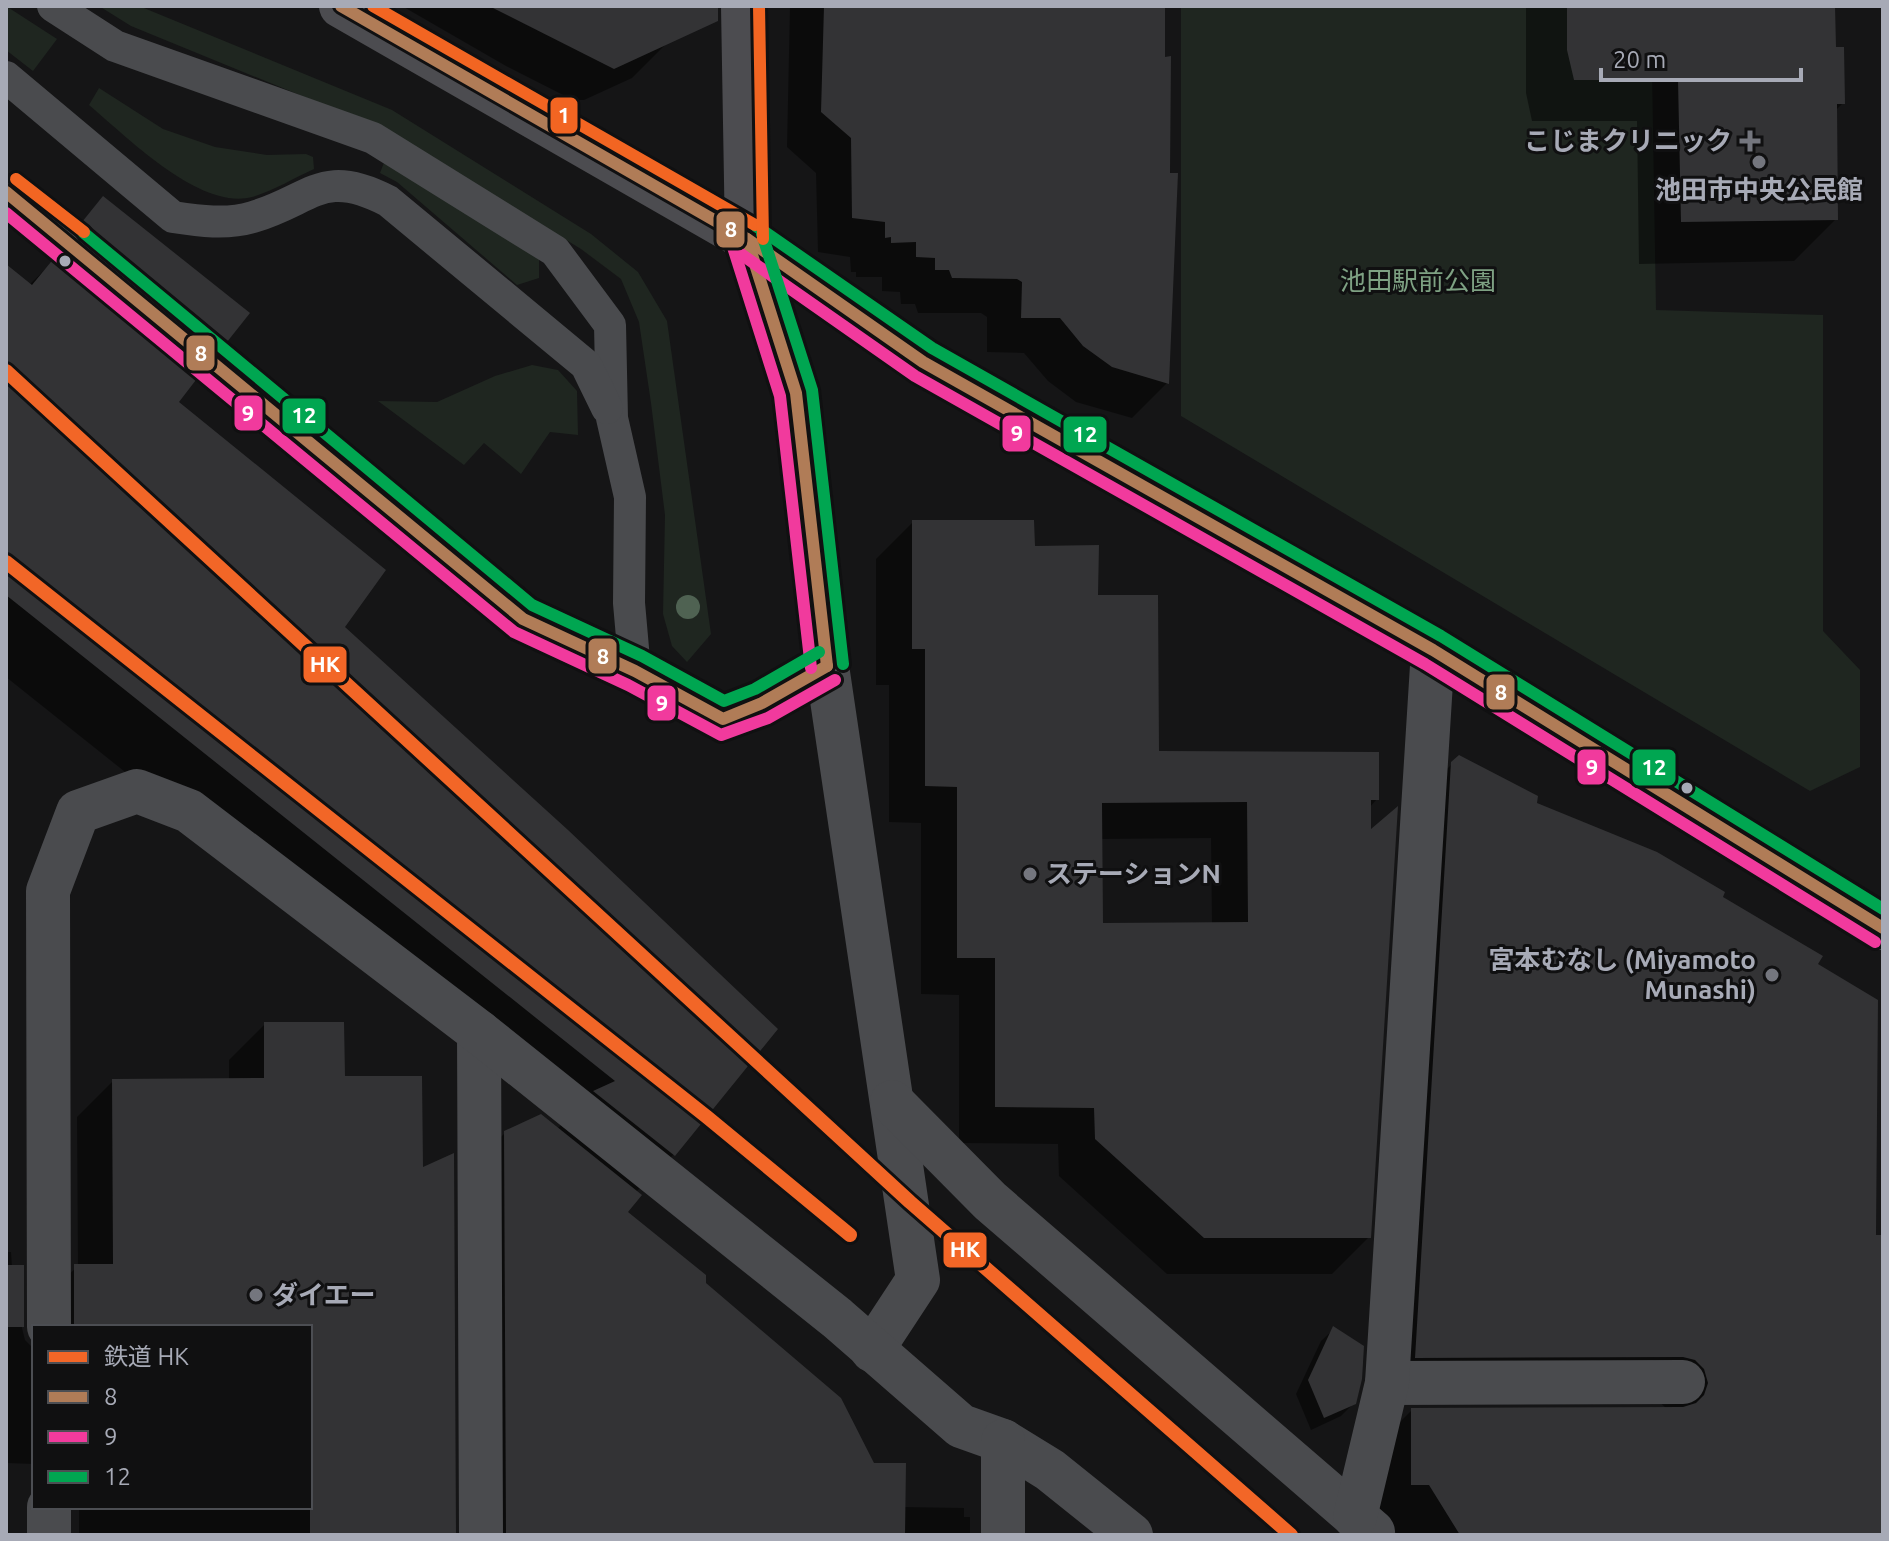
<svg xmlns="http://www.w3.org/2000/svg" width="1889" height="1541" font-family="Ubuntu,'Noto Sans JP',sans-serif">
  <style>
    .green { fill: #1f2620 }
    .shadow { fill: #0007; fill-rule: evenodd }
    .building { fill: #333335; fill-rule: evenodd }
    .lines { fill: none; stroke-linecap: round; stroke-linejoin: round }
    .lane { stroke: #4a4b4e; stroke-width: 32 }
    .street { stroke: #4a4b4e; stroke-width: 44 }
    .primary { stroke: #4c4c50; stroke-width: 44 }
    .highway { stroke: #4c4c50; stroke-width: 44 }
    .bus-1-casing { stroke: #101011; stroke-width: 18 }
    .bus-2-casing { stroke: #101011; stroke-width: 18 }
    .bus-3-casing { stroke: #101011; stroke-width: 18 }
    .bus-4-casing { stroke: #101011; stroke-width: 18 }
    .bus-1 { stroke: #b07c57; stroke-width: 12 }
    .bus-2 { stroke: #f13a9d; stroke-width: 12 }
    .bus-3 { stroke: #00a651; stroke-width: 12 }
    .bus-4 { stroke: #f26522; stroke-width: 12 }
    .rail-1-casing { stroke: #101011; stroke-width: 20 }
    .rail-1 { stroke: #f26627; stroke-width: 14 }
    .tree { fill: #4f6252 }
    .poi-dot { fill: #74767e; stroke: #101011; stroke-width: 3 }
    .bus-dot { fill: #a7aab6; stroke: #101011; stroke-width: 3 }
    .labels { text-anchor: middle; stroke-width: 6; stroke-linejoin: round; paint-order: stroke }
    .poi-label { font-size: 26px; font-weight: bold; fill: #a7aab6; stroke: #101011; text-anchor: end }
    .park-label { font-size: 26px; fill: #7ea183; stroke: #101011 }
    .line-badge { stroke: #101011; stroke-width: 3 }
    .badge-label { font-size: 22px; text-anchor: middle; font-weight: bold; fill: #fff }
  </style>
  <rect width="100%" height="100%" fill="#151516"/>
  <g class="green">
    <polygon points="6,6 57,39 33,71 6,50"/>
    <polygon points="99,6 139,6 392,110 591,234 638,272 667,321 711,634 687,662 672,646 663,614 665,515 651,403 639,322 621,279 581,249 390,132 131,26"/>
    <polygon points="1181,6 1651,6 1656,310 1823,315 1823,631 1860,670 1860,767 1810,791 1181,416"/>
    <path d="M 99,88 L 163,129 L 215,147 L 267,155 L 306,154 L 313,157 L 314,169 C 294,178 273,191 252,197 C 200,211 126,136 89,105 Z"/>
    <polygon points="385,160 539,257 539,278 517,285 397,182 380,173"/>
    <polygon points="532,365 558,370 577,391 578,435 550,432 521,474 484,443 464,465 378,401 437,402 495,376"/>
  </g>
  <g class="shadow">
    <polygon points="402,6 666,6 667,43 632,78 584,100 573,100 506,66"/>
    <polygon points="790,6 1155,6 1167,383 1132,418 1076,402 1048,381 1024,353 987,352 987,317 981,313 918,313 915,304 901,304 900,292 882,291 882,277 856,277 856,272 851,272 850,257 818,252 816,173 787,147"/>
    <polygon points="1526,6 1833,6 1834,49 1843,103 1835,111 1836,219 1794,261 1639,264 1637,121 1532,121 1526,93"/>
    <polygon points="103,199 222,345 209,358 67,241"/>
    <polygon points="55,260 176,403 342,627 775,1029 673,1155 636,1192 625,1212 704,1284 873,1465 903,1507 964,1508 964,1517 970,1517 970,1535 471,1535 469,1168 506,1132 557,1129 564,1122 6,677 6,266 29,285"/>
    <path d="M 913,522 L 1033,548 L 1096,597 L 1157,753 L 1377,799 L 1369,808 L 1369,1237 L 1332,1274 L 1167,1274 L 1059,1176 L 1058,1144 L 959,1143 L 959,995 L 921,994 L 921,823 L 889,822 L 889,685 L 876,685 L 876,559 ZM 1211,838 L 1212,924 L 1101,925 L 1100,839 Z"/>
    <polygon points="1452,764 1720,898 1815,965 1874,1237 1883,1255 1883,1535 1397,1535 1390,1523 1373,1523 1373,1449 1412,1410 1667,1409 1655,1398 1377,1396 1413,803"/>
    <polygon points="6,862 7,862 6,949"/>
    <polygon points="265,1024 343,1078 421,1170 454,1535 79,1535 79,1507 310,1507 310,1327 38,1327 39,1302 78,1266 77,1117 113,1081 229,1081 229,1060"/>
    <polygon points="6,1216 7,1252 11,1252 12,1267 22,1267 22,1328 25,1340 34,1349 34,1464 6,1463"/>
    <polygon points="1334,1329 1354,1403 1341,1416 1311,1430 1296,1394 1321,1341"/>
  </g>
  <g class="building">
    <polygon points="489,6 718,6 718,21 614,69"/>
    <polygon points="824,6 1165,6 1165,57 1171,56 1170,173 1178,173 1169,384 1112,367 1083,346 1060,318 1021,318 1022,282 1017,279 952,278 949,270 935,270 935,258 916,257 916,242 891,243 891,237 885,238 885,222 852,218 851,138 821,112"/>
    <polygon points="1567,6 1835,6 1836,47 1844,47 1845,104 1837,104 1838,220 1681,222 1678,80 1574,80 1567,50"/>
    <polygon points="103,196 250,313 223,347 78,227"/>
    <polygon points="55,257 199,376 179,402 386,570 345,627 568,830 778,1029 675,1156 593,1091 615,1081 6,595 6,264 32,285"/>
    <path d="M 912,520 L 1034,520 L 1035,546 L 1099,545 L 1098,595 L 1158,595 L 1159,751 L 1379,752 L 1379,800 L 1371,800 L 1371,829 L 1398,806 L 1371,1238 L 1204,1238 L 1095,1139 L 1094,1108 L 995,1107 L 995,958 L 957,958 L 957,787 L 925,786 L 925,649 L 912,649 ZM 1247,802 L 1248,922 L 1103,923 L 1102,803 Z"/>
    <polygon points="1459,755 1538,796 1537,803 1657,852 1725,892 1723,897 1823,956 1818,964 1878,1000 1876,1235 1882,1235 1883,1535 1460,1535 1429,1485 1411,1485 1411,1408 1683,1407 1696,1403 1704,1395 1708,1383 1704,1369 1695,1360 1683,1357 1415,1358 1451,762"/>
    <polygon points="264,1022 344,1022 345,1076 422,1076 423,1167 454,1153 456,1535 310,1535 310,1327 74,1327 74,1264 113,1264 112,1079 264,1078"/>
    <polygon points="541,1114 642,1195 628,1212 706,1275 706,1283 841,1398 874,1463 906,1463 905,1535 506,1535 504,1131"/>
    <rect x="6" y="1265" width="18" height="62"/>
    <polygon points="1333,1326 1364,1346 1362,1379 1356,1404 1324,1418 1308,1380"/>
  </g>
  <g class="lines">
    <g class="lane">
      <polyline points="53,6 115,46 373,138 555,251 610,325 612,418 630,497 629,603 635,671"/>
      <path d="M 6,77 L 173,217 C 199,221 227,225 253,217 C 313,199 322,167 388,201 L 586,365 L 607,408"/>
      <polyline points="6,192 523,619 635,671 723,719 762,703 827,666"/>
    </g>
    <g class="street">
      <polyline points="747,239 796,393 827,666 918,1280 872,1350"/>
      <polyline points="479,1032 481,1535"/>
      <polyline points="892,1102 990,1201 1373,1532"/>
      <polyline points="49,1327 48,891 78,812 137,791 189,811 479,1032 837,1318 961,1426 1003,1441 1050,1470 1131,1535"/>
      <polyline points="1387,1383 1683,1382"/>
      <polyline points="1003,1441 1003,1535"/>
      <polyline points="49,1507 49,1535"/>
      <polyline points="1355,1517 1387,1383 1433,650"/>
    </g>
    <polyline class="primary" points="743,6 747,239"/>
    <polyline class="highway" points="341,6 747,239 923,362 1433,650 1883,928"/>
    <defs>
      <g id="bus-1">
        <polyline points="341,6 747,239 923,362 1433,650 1883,928"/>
        <polyline points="6,192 523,619 635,671 723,719 762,703 827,666"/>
        <polyline points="747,239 796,393 827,666"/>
      </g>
      <g id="bus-2">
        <polyline points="6,213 514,632 628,685 721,735 768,718 835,680"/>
        <polyline points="732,244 780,396 811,668"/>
        <polyline points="738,252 915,376 1425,664 1875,942"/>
      </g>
      <g id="bus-3">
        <polyline points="756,226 932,348 1441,636 1883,909"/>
        <polyline points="84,233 532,605 642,656 724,701 755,689 819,652"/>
        <polyline points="762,234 812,390 843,664"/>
      </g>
      <g id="bus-4">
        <polyline points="373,6 755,225"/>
        <polyline points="759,6 763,239"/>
        <polyline points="16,179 84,232"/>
      </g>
    </defs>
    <use href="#bus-1" class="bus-1-casing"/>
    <use href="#bus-2" class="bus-2-casing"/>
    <use href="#bus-3" class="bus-3-casing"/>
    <use href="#bus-4" class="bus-4-casing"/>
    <use href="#bus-1" class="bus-1"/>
    <use href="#bus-2" class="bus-2"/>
    <use href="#bus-3" class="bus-3"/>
    <use href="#bus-4" class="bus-4"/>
    <defs>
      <g id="rail-1">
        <polyline points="6,371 910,1202 1291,1535"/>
        <polyline points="6,562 707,1117 850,1235"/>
      </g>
    </defs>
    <use href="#rail-1" class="rail-1-casing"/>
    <use href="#rail-1" class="rail-1"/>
  </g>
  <circle class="tree" cx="688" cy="607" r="12"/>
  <g class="poi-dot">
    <path d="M1746 129h8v8h8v8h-8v8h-8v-8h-8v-8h8z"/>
    <circle cx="1759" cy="162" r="8"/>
    <circle cx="1030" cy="874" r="8"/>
    <circle cx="1772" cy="975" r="8"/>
    <circle cx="256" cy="1295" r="8"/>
  </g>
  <g class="bus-dot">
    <circle cx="65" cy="261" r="7"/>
    <circle cx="1687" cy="788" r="7"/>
  </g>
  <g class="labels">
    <g class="poi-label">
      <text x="1732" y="150">こじまクリニック</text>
      <text x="1759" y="199" text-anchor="middle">池田市中央公民館</text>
      <text x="1046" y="883" text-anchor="start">ステーションN</text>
      <text x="1756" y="969">宮本むなし (Miyamoto<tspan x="1756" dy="30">Munashi)</tspan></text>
      <text x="272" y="1304" text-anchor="start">ダイエー</text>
    </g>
    <g class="park-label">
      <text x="1418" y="290">池田駅前公園</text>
    </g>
  </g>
  <g class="line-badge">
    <rect x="549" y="96" width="30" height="39" rx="8" fill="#f26522"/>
    <rect x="715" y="210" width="31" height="39" rx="8" fill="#b07c57"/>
    <rect x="185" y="334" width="31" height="38" rx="8" fill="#b07c57"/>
    <rect x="233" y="394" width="31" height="38" rx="8" fill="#f13a9d"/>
    <rect x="281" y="397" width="46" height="38" rx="8" fill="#00a651"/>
    <rect x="1001" y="414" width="31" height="39" rx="8" fill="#f13a9d"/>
    <rect x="1062" y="415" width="46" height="39" rx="8" fill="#00a651"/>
    <rect x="587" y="637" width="31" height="38" rx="8" fill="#b07c57"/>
    <rect x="302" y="645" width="46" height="39" rx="8" fill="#f26627"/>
    <rect x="1485" y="673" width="31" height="38" rx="8" fill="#b07c57"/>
    <rect x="646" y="684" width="31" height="38" rx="8" fill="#f13a9d"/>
    <rect x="1576" y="748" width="31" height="38" rx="8" fill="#f13a9d"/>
    <rect x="1631" y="748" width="46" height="39" rx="8" fill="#00a651"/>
    <rect x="942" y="1231" width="46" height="38" rx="8" fill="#f26627"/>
  </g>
  <g class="badge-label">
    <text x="564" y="123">1</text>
    <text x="731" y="237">8</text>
    <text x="201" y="361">8</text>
    <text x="248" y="421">9</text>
    <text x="304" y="423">12</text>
    <text x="1017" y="441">9</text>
    <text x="1085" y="442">12</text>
    <text x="603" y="664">8</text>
    <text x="325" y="672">HK</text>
    <text x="1501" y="700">8</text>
    <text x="662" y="711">9</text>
    <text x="1592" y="775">9</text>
    <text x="1654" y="775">12</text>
    <text x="965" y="1257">HK</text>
  </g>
  <rect width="1889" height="1541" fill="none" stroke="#a7aab6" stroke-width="16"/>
  <rect x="32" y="1325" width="280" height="184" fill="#101011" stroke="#4c4e53" stroke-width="2"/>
  <rect x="48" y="1351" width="40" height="12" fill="#f26627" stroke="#4c4e53" stroke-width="2"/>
  <text x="104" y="1365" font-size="24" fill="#a7aab6">鉄道 HK</text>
  <rect x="48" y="1391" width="40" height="12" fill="#b07c57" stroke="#4c4e53" stroke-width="2"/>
  <text x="104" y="1405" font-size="24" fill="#a7aab6">8</text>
  <rect x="48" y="1431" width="40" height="12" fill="#f13a9d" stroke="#4c4e53" stroke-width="2"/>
  <text x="104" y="1445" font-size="24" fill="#a7aab6">9</text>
  <rect x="48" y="1471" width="40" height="12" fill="#00a651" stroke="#4c4e53" stroke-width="2"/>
  <text x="104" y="1485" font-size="24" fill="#a7aab6">12</text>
  <path d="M1601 68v12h200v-12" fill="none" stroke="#a7aab6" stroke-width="4"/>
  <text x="1613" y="68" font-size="24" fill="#a7aab6" stroke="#101011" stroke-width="6" paint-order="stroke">20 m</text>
</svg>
